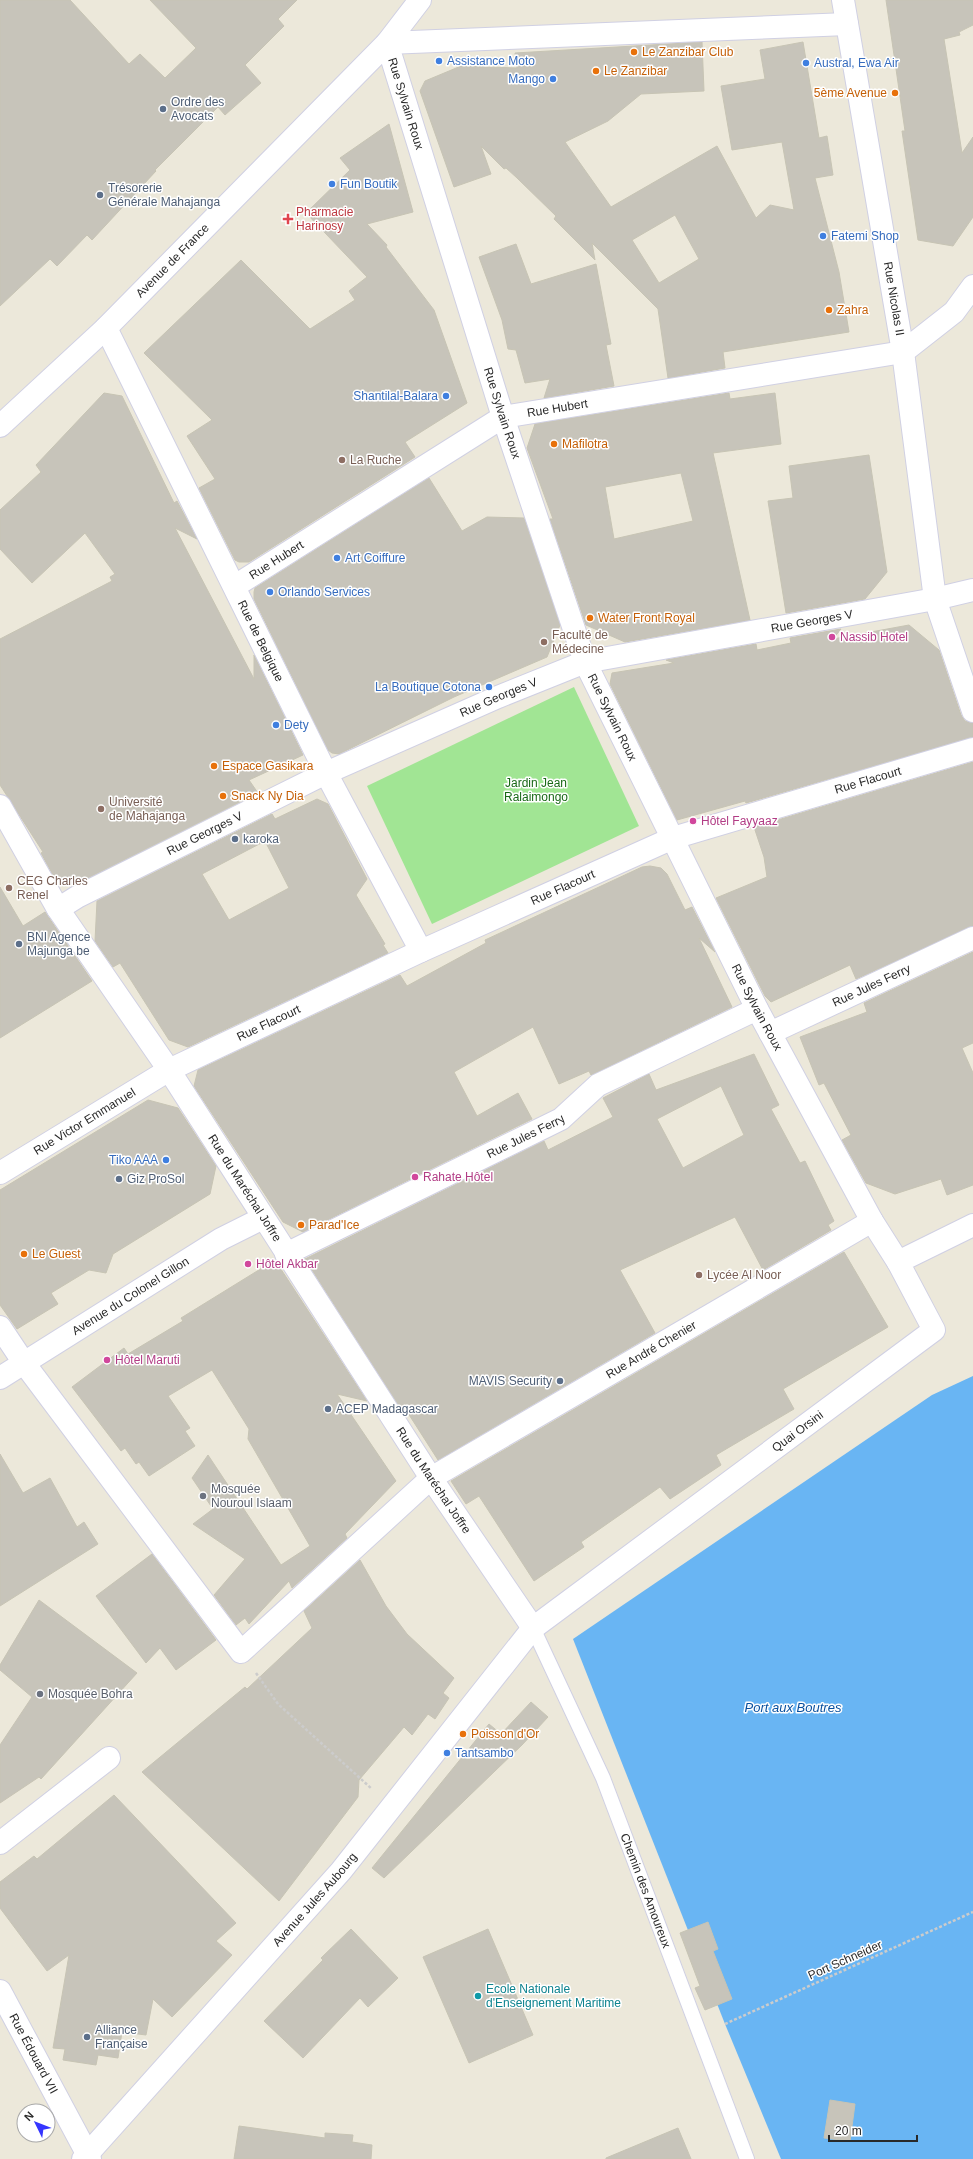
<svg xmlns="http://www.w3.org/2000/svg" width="973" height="2159" font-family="Arial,sans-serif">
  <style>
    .green { fill: #a1e594 }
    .water { fill: #69b5f3 }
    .building { fill: #c7c4ba; stroke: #c7c4b4; fill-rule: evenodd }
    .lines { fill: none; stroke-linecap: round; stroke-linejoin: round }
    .lane-casing { stroke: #d0d0e3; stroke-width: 16 }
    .street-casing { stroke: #d0d0e3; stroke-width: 24 }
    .secondary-casing { stroke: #d0d0e3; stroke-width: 24 }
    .path { stroke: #ccc; stroke-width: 2.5; stroke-dasharray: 3 2; stroke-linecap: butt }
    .lane { stroke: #fff; stroke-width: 14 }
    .street { stroke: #fff; stroke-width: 22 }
    .secondary { stroke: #fff; stroke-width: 22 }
    .food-dot { fill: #e8710a; stroke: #fff; stroke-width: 1.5 }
    .shop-dot { fill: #3f7fe0; stroke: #fff; stroke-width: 1.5 }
    .service-dot { fill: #5c6f8a; stroke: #fff; stroke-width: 1.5 }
    .health-dot { fill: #e0444e; stroke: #fff; stroke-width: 1.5 }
    .education-dot { fill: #8d6e63; stroke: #fff; stroke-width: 1.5 }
    .hotel-dot { fill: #d1479c; stroke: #fff; stroke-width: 1.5 }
    .worship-dot { fill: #6b7280; stroke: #fff; stroke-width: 1.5 }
    .culture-dot { fill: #0f9aa8; stroke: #fff; stroke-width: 1.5 }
    .labels { text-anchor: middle; stroke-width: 3; stroke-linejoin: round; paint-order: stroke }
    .food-label { font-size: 12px; fill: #c56008; stroke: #fff; text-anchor: start }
    .shop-label { font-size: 12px; fill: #366cbe; stroke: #fff; text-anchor: start }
    .service-label { font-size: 12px; fill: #4e5e75; stroke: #fff; text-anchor: start }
    .street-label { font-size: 12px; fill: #292929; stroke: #fff }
    .health-label { font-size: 12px; fill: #be3a42; stroke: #fff; text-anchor: start }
    .education-label { font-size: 12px; fill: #785e54; stroke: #fff; text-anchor: start }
    .hotel-label { font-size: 12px; fill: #b23c85; stroke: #fff; text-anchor: start }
    .park-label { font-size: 12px; fill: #196917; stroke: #fff }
    .worship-label { font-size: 12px; fill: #5b616d; stroke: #fff; text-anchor: start }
    .culture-label { font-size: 12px; fill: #0d838f; stroke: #fff; text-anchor: start }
    .water-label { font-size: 13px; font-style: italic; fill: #084f9e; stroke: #fff }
  </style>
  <rect width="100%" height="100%" fill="#ece8da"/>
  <polygon class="green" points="574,687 639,826 432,924 367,786"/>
  <polygon class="water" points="973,1376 973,2159 781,2159 725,2024 573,1639 932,1395"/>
  <g class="building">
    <polygon points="0,0 70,0 129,64 140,54 165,78 196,48 150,0 297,0 278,19 284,26 245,65 261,83 225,115 218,107 155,170 156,171 92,240 87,235 57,266 50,259 0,306"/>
    <polygon points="886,0 973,0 973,25 959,32 960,35 944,39 962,153 973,137 973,217 953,246 918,240 902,131 905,131"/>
    <path d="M 702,42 L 704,91 L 641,94 L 608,121 L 565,142 L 611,207 L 717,146 L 756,218 L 770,205 L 794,210 L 782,142 L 732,150 L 721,86 L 765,79 L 760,50 L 803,42 L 819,138 L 827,136 L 833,175 L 815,178 L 839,272 L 849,332 L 723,352 L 725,368 L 668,378 L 658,309 L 592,243 L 595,260 L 554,219 L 556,216 L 517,178 L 506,168 L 504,169 L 481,146 L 491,174 L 454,187 L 420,91 L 425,81 L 461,66 L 517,68 L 515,53 ZM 675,215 L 699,259 L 659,283 L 632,240 Z"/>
    <polygon points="389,124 413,212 367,224 387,245 386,247 434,310 467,403 405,442 415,457 249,562 239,562 235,560 199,488 215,479 187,436 212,420 144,353 241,260 310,329 355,300 349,291 367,277 306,213 350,170 340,158"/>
    <polygon points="516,244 531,284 596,264 611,344 606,345 614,386 544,398 550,379 525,383 516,350 508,349 502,320 479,257"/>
    <polygon points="104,393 122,396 174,503 177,501 197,539 175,528 254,679 254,655 303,755 249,780 258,793 80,882 65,884 53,875 41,853 43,852 0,785 0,639 112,581 110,577 115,574 85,533 32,583 0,549 0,510 41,472 36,465"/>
    <path d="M 729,393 L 730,399 L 775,393 L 781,444 L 713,453 L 750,620 L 625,642 L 586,625 L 550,519 L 553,519 L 527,448 L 535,424 ZM 681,473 L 693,521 L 614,539 L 605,487 Z"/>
    <polygon points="869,455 887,572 865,599 786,613 768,501 793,498 789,466"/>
    <polygon points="429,478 462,531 487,517 524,518 560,625 547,657 454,697 339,754 332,753 328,750 254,599 254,592 255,588"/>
    <polygon points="909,625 939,650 961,715 965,721 973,723 973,737 746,803 745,801 677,820 610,684 612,673 674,663 666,660 756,644 757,650 791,643 790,638 841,629 833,639"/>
    <polygon points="973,762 973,926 856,979 850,965 771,1002 765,996 716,898 767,877 764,857 754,827"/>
    <path d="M 317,799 L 328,804 L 367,879 L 356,895 L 385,944 L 383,945 L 388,953 L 188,1047 L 169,1040 L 120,963 L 113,967 L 95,941 L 97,901 L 272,814 L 275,819 ZM 265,841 L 289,888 L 229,920 L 202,874 Z"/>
    <polygon points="650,866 661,868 667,874 685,910 692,907 715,952 699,938 732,1007 591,1075 589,1071 559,1084 533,1027 454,1072 477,1116 518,1093 532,1119 303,1232 283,1222 194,1086 198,1070 400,975 407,986 486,943 485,940 642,867"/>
    <polygon points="0,887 23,926 45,912 92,981 0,1038"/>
    <polygon points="973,952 973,1043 962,1048 973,1073 973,1185 947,1195 941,1179 895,1194 866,1183 842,1140 851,1135 824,1083 819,1085 800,1037 867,1012 864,1003"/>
    <path d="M 754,1054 L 779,1105 L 771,1109 L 800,1163 L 805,1161 L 834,1221 L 828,1225 L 831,1230 L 763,1270 L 735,1217 L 620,1270 L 655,1333 L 438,1460 L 406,1410 L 401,1409 L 305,1259 L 544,1141 L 548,1150 L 613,1117 L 603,1098 L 649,1074 L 656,1090 ZM 721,1086 L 744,1135 L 683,1168 L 657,1119 Z"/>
    <polygon points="148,1100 178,1108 216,1166 210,1194 113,1254 106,1273 89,1270 51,1293 58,1304 17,1329 0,1305 0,1190"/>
    <polygon points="844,1252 888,1327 783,1389 794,1409 716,1455 721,1465 670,1499 660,1487 581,1542 584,1547 534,1581 479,1496 466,1504 451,1481"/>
    <polygon points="275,1260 367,1401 337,1394 396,1481 345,1534 347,1538 292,1588 289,1581 249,1624 245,1618 236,1625 214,1595 245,1559 193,1524 213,1509 192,1478 208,1455 281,1565 310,1546 248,1439 249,1429 212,1370 168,1396 190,1428 185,1431 195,1446 149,1476 139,1462 136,1464 125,1448 121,1451 72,1387 124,1348 128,1354 183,1321 181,1318"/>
    <polygon points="0,1454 23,1493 50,1478 77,1527 84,1522 98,1544 0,1606"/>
    <polygon points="152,1554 216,1640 176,1670 160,1648 146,1663 96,1596"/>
    <polygon points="360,1560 386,1606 407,1634 454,1678 443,1693 449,1698 435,1719 428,1714 412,1735 404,1727 359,1780 358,1797 279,1901 142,1772 245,1687 247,1689 312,1628 304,1611"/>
    <polygon points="39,1600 137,1673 41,1779 39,1777 0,1803 0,1745 32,1697 0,1670 0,1665"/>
    <polygon points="531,1702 548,1717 522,1745 384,1878 372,1868 489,1724 501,1734"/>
    <polygon points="114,1795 236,1923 216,1941 232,1955 172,2017 153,1999 146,2035 122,2032 118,2058 98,2055 96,2065 63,2060 65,2049 53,2048 69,1955 47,1971 0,1908 0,1882 34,1856 37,1859"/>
    <polygon points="708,1922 718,1949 713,1951 732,1999 705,2010 695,1988 700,1986 680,1933"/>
    <polygon points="351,1929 398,1978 368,2007 360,1998 303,2058 264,2021 323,1960 321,1958"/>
    <polygon points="488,1929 533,2035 469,2063 423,1957"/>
    <polygon points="830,2100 855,2104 850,2141 824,2138"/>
    <polygon points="239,2126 325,2138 325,2133 353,2135 352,2142 372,2145 371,2159 234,2159"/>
    <polygon points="678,2128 691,2159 606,2159 606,2158"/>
  </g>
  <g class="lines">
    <defs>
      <g id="lane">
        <path id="s1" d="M 533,1628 L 603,1778 L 747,2159"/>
      </g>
      <g id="street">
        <path id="s2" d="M 843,0 L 903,352 L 935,599 L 973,711"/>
        <path id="s3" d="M 847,24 L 387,43 L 503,417 L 585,662 L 757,1009 L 872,1221 L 898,1262"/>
        <path id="s4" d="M 106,328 L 326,773 L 421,951"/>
        <path id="s5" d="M 235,586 L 503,417 L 903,352 L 954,312 L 973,286"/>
        <path id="s6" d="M 0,806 L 58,909 L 169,1070 L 431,1478 L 533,1628"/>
        <path id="s7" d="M 58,909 L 77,897 L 326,773 L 498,697 L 585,662 L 935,599 L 973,590"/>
        <path id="s8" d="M 770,1033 L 973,938"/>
        <path id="s9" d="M 0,1173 L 169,1070 L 421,951 L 673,838 L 973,749"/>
        <path id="s10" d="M 286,1254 L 561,1119 L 598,1085 L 757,1009"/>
        <path id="s11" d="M 0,1327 L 24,1363 L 241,1652 L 431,1478 L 872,1221"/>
        <path id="s12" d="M 0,1378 L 221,1239 L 263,1218"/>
        <polyline points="0,1843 109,1758"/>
        <path id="s13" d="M 0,1991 L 90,2159"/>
        <path id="s14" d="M 83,2159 L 341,1871 L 533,1628 L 934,1330 L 898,1262 L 973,1225"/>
      </g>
      <g id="secondary">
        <path id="s15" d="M 0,426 L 106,328 L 387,43 L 420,0"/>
      </g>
    </defs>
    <use href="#lane" class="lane-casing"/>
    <use href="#street" class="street-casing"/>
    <use href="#secondary" class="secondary-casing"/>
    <g class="path">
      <polyline points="256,1673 278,1704 372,1789"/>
      <polyline points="725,2024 973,1912"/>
    </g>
    <use href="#lane" class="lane"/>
    <use href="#street" class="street"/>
    <use href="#secondary" class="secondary"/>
  </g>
  <g class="food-dot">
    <circle cx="634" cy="52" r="4"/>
    <circle cx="596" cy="71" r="4"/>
    <circle cx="895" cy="93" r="4"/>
    <circle cx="829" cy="310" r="4"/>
    <circle cx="554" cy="444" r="4"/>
    <circle cx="590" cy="618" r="4"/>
    <circle cx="214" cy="766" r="4"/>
    <circle cx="223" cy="796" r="4"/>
    <circle cx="301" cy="1225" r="4"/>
    <circle cx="24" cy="1254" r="4"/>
    <circle cx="463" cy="1734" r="4"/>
  </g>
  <g class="shop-dot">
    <circle cx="439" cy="61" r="4"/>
    <circle cx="806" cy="63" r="4"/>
    <circle cx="553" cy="79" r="4"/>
    <circle cx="332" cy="184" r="4"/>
    <circle cx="823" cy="236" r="4"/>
    <circle cx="446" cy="396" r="4"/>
    <circle cx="337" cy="558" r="4"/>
    <circle cx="270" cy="592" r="4"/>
    <circle cx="489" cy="687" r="4"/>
    <circle cx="276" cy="725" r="4"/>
    <circle cx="166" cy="1160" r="4"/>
    <circle cx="447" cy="1753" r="4"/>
  </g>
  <g class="service-dot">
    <circle cx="163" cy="109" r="4"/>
    <circle cx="100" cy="195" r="4"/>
    <circle cx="235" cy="839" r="4"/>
    <circle cx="19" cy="944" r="4"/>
    <circle cx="119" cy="1179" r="4"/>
    <circle cx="560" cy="1381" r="4"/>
    <circle cx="328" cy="1409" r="4"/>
    <circle cx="87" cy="2037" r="4"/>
  </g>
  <path class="health-dot" d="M286 213h4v4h4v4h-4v4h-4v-4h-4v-4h4z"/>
  <g class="education-dot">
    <circle cx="342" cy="460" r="4"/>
    <circle cx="544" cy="642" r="4"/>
    <circle cx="101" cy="809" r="4"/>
    <circle cx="9" cy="888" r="4"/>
    <circle cx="699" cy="1275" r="4"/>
  </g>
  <g class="hotel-dot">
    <circle cx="832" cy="637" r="4"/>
    <circle cx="693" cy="821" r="4"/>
    <circle cx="415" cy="1177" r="4"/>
    <circle cx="248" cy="1264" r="4"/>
    <circle cx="107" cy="1360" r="4"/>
  </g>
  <g class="worship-dot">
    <circle cx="203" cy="1496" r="4"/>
    <circle cx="40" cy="1694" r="4"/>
  </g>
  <circle class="culture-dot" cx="478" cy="1996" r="4"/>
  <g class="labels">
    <g class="food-label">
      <text x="642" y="56">Le Zanzibar Club</text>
      <text x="604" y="75">Le Zanzibar</text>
      <text x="887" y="97" text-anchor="end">5ème Avenue</text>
      <text x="837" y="314">Zahra</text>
      <text x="562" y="448">Mafilotra</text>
      <text x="598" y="622">Water Front Royal</text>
      <text x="222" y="770">Espace Gasikara</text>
      <text x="231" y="800">Snack Ny Dia</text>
      <text x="309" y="1229">Parad'Ice</text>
      <text x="32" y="1258">Le Guest</text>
      <text x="471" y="1738">Poisson d'Or</text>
    </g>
    <g class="shop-label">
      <text x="447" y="65">Assistance Moto</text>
      <text x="814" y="67">Austral, Ewa Air</text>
      <text x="545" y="83" text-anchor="end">Mango</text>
      <text x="340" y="188">Fun Boutik</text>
      <text x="831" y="240">Fatemi Shop</text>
      <text x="438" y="400" text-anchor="end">Shantilal-Balara</text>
      <text x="345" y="562">Art Coiffure</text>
      <text x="278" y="596">Orlando Services</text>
      <text x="481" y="691" text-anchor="end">La Boutique Cotona</text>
      <text x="284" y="729">Dety</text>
      <text x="158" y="1164" text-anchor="end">Tiko AAA</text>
      <text x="455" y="1757">Tantsambo</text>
    </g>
    <g class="service-label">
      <text x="171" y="106">Ordre des<tspan x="171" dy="14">Avocats</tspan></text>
      <text x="108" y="192">Trésorerie<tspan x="108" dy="14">Générale Mahajanga</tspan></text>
      <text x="243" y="843">karoka</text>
      <text x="27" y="941">BNI Agence<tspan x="27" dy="14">Majunga be</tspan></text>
      <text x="127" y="1183">Giz ProSol</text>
      <text x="552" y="1385" text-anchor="end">MAVIS Security</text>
      <text x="336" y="1413">ACEP Madagascar</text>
      <text x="95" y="2034">Alliance<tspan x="95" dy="14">Française</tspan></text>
    </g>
    <g class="street-label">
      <text dy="4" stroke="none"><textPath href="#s3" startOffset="524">Rue Sylvain Roux</textPath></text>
      <text dy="4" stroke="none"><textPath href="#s15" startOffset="239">Avenue de France</textPath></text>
      <text dy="4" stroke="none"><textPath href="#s2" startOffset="303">Rue Nicolas II</textPath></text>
      <text dy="4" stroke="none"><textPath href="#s5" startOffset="372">Rue Hubert</textPath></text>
      <text dy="4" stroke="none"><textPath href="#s3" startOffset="848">Rue Sylvain Roux</textPath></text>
      <text dy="4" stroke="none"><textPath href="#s5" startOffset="49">Rue Hubert</textPath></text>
      <text dy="4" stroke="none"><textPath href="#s7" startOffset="813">Rue Georges V</textPath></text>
      <text dy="4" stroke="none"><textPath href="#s4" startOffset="349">Rue de Belgique</textPath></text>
      <text dy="4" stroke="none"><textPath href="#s7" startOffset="489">Rue Georges V</textPath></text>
      <text dy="4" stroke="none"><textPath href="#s3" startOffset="1172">Rue Sylvain Roux</textPath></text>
      <text dy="4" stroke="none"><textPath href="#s9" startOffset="956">Rue Flacourt</textPath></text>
      <text dy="4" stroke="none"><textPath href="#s7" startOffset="165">Rue Georges V</textPath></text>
      <text dy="4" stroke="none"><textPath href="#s9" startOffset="632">Rue Flacourt</textPath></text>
      <text dy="4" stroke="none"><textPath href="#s8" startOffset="112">Rue Jules Ferry</textPath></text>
      <text dy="4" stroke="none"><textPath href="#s3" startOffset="1496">Rue Sylvain Roux</textPath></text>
      <text dy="4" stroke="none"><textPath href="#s9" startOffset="308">Rue Flacourt</textPath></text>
      <text dy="4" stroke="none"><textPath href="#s9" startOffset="99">Rue Victor Emmanuel</textPath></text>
      <text dy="4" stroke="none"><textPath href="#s10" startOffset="267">Rue Jules Ferry</textPath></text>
      <text dy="4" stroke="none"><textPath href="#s6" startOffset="454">Rue du Maréchal Joffre</textPath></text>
      <text dy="4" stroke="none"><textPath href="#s12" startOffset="154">Avenue du Colonel Gillon</textPath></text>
      <text dy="4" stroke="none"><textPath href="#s11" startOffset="917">Rue André Chenier</textPath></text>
      <text dy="4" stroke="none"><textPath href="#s14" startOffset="1026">Quai Orsini</textPath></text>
      <text dy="4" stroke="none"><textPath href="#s6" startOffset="802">Rue du Maréchal Joffre</textPath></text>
      <text dy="4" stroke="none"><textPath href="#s1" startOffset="286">Chemin des Amoureux</textPath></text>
      <text dy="4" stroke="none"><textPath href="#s14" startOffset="348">Avenue Jules Aubourg</textPath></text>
      <text transform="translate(845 1960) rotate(-24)" y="4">Port Schneider</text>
      <text dy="4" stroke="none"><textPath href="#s13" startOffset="71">Rue Édouard VII</textPath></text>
    </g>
    <g class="health-label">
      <text x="296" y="216">Pharmacie<tspan x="296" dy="14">Harinosy</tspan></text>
    </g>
    <g class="education-label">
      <text x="350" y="464">La Ruche</text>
      <text x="552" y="639">Faculté de<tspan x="552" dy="14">Médecine</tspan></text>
      <text x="109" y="806">Université<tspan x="109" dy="14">de Mahajanga</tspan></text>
      <text x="17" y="885">CEG Charles<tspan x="17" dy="14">Renel</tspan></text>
      <text x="707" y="1279">Lycée Al Noor</text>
    </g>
    <g class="hotel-label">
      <text x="840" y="641">Nassib Hotel</text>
      <text x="701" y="825">Hôtel Fayyaaz</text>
      <text x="423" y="1181">Rahate Hôtel</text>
      <text x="256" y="1268">Hôtel Akbar</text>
      <text x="115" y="1364">Hôtel Maruti</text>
    </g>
    <g class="park-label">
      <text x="536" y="787">Jardin Jean<tspan x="536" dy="14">Ralaimongo</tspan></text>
    </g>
    <g class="worship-label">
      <text x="211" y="1493">Mosquée<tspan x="211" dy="14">Nouroul Islaam</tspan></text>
      <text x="48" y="1698">Mosquée Bohra</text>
    </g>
    <g class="culture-label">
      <text x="486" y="1993">Ecole Nationale<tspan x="486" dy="14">d'Enseignement Maritime</tspan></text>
    </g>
    <g class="water-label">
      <text x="793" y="1712">Port aux Boutres</text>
    </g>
  </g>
  <g transform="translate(36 2123) rotate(313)"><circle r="19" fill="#ffffff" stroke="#a9a9a9"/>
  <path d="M0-3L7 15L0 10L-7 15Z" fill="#3535ff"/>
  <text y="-6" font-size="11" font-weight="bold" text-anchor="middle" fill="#292929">N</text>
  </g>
  <path d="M829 2135v6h88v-6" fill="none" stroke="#292929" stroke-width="2"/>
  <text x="835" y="2135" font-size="12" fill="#292929" stroke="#ffffff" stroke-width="3" paint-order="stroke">20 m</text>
</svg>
